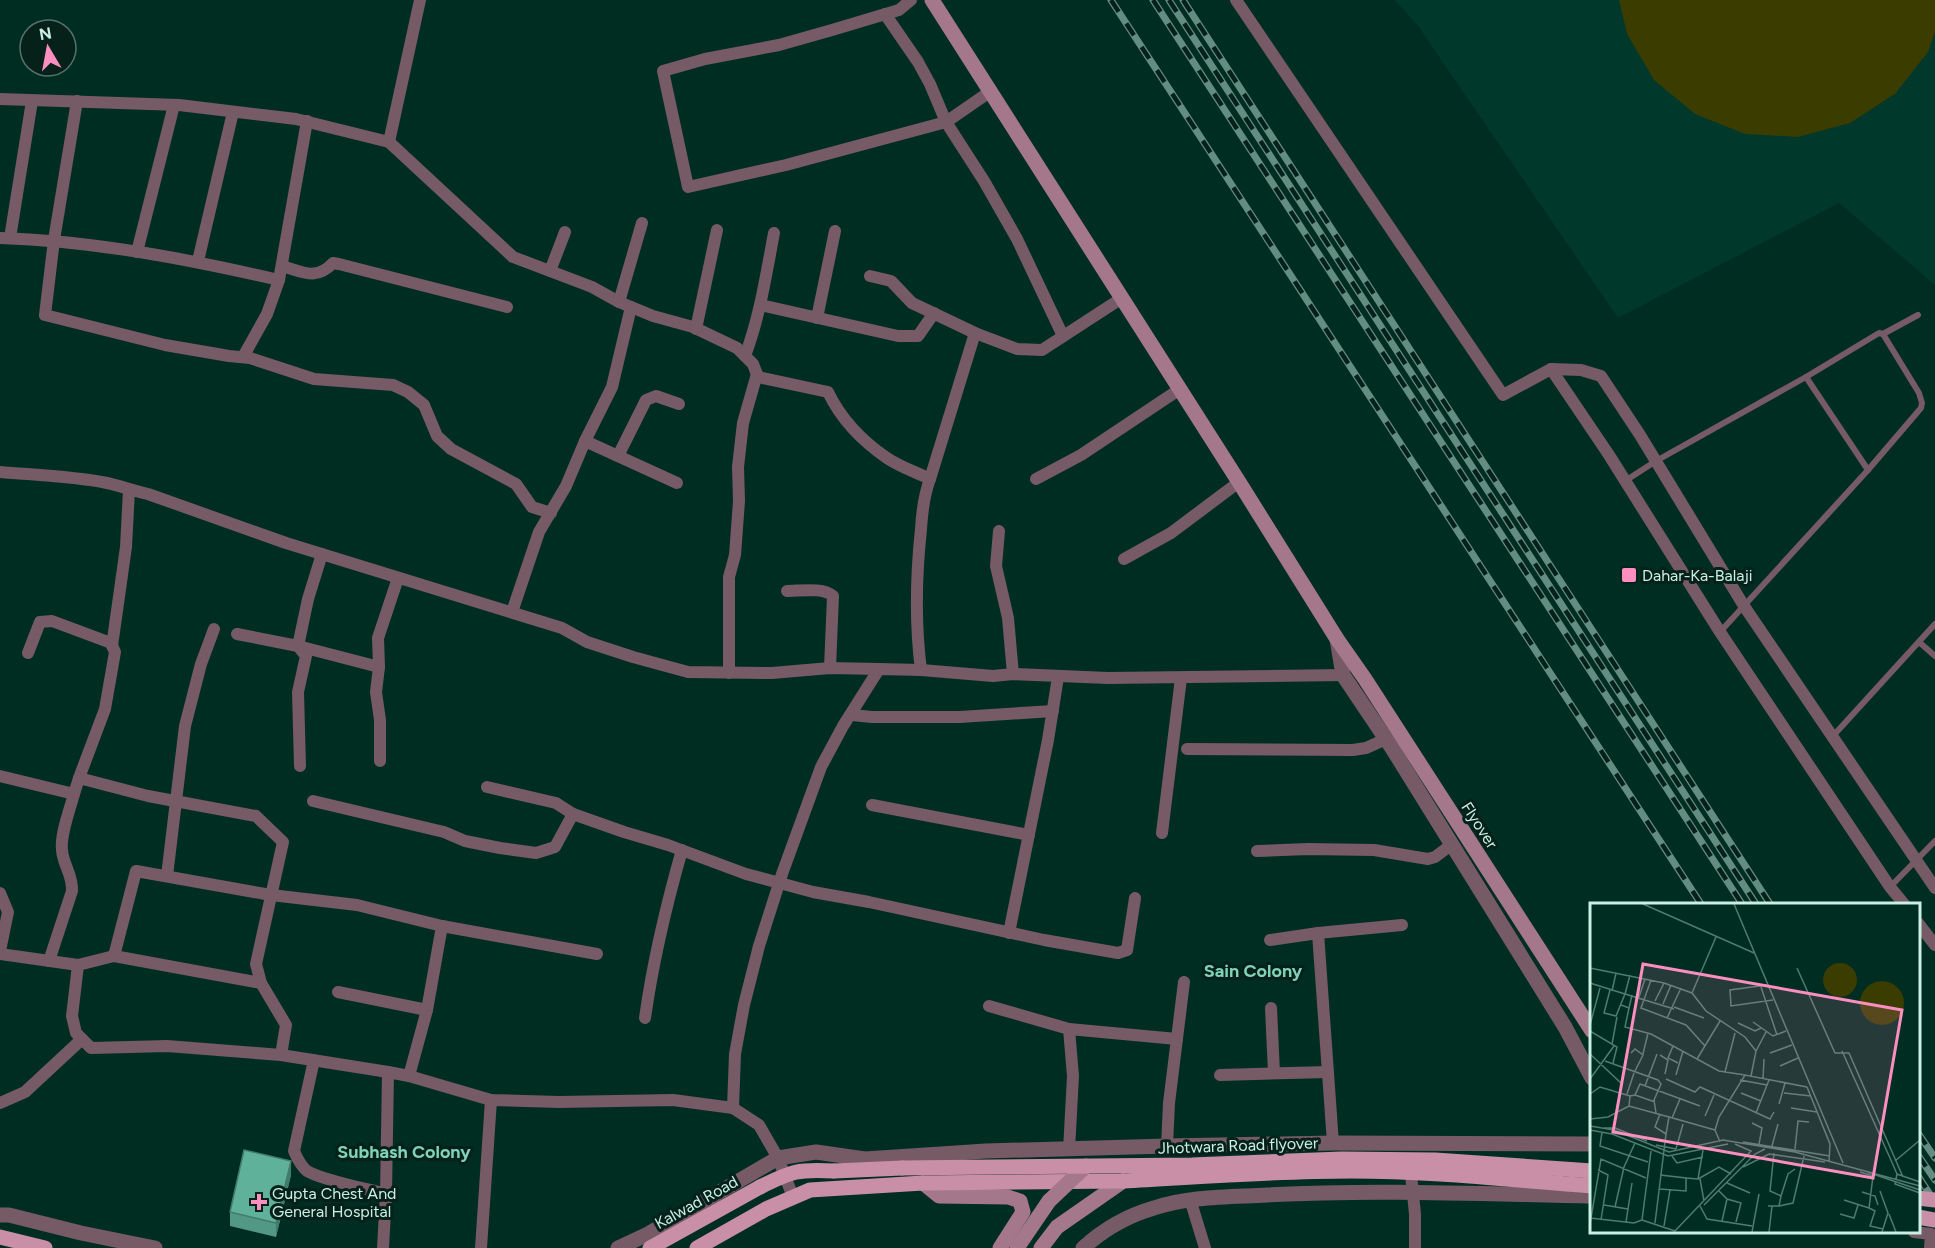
<svg xmlns="http://www.w3.org/2000/svg" width="1935" height="1248" font-family="Figtree,sans-serif">
  <style>
    .built { fill: #00382b }
    .green { fill: #3a3c00 }
    .lines { fill: none; stroke-linecap: round; stroke-linejoin: round }
    .service { stroke: #765a65; stroke-width: 6 }
    .minor { stroke: #765a65; stroke-width: 12 }
    .tertiary { stroke: #765a65; stroke-width: 15 }
    .secondary { stroke: #a4788a; stroke-width: 15 }
    .primary { stroke: #c88fa6; stroke-width: 15 }
    .rail-casing { stroke: #638d81; stroke-width: 7 }
    .rail { stroke: #06211a; stroke-width: 4.5; stroke-dasharray: 14; stroke-linecap: butt }
    .secondary-bridge { stroke: #a4788a; stroke-width: 15 }
    .primary-bridge { stroke: #c88fa6; stroke-width: 15 }
    .wall { fill: #529884 }
    .shaded-wall { fill: #427c6b }
    .building { fill: #5fb199; stroke: #427c6b; stroke-width: 1.5 }
    .poi-dot { fill: #fd8ec0; stroke: #06211a; stroke-width: 2 }
    .labels { text-anchor: middle; stroke-width: 6; stroke-linejoin: round; paint-order: stroke }
    .poi-label { font-size: 16px; fill: #c9f0e3; stroke: #06211a; text-anchor: start }
    .street-label { font-size: 16px; fill: #c9f0e3; stroke: #06211a }
    .neighbourhood-label { font-size: 18px; font-weight: bold; fill: #80d2b9; stroke: #06211a }
    .inset-road { fill: none; stroke: #507b6f; stroke-width: 1.5 }
    .view { fill: #fd8ec0; fill-opacity: 0.15; stroke: #fd8ec0; stroke-width: 3 }
    .inset-edge { fill: none; stroke: #c9f0e3; stroke-width: 3 }
  </style>
  <rect width="100%" height="100%" fill="#002d22"/>
  <polygon class="built" points="1395,0 1935,0 1935,285 1839,203 1618,318 1418,26"/>
  <polygon class="green" points="1619,0 1935,0 1935,32 1928,52 1895,94 1850,123 1798,137 1745,134 1695,114 1654,80 1627,34"/>
  <g class="lines">
    <g class="service">
      <polyline points="1883,334 1918,315"/>
      <polyline points="1806,377 1868,470"/>
      <polyline points="1625,481 1656,461 1806,377 1879,333 1883,334 1919,393 1922,403 1921,408 1868,470 1720,632"/>
      <polyline points="1919,642 1935,656"/>
      <polyline points="1833,736 1935,624"/>
      <polyline points="1890,887 1935,841"/>
    </g>
    <g class="minor">
      <polyline points="911,0 899,10 832,30 779,45 705,59 663,71 688,187 786,165 946,122 991,91"/>
      <polyline points="1236,0 1503,395 1551,369 1581,370 1601,376 1640,435 1744,606 1935,888"/>
      <polyline points="885,14 918,62 930,84 946,122 984,181 1017,239 1063,336"/>
      <path d="M 0,99 L 179,105 L 296,119 L 389,142 L 513,257 L 592,287 L 619,302 L 653,316 L 693,327 L 737,348 L 753,364 L 758,377 L 828,392 C 841,419 862,441 887,458 C 900,467 916,472 930,479 C 924,495 922,512 921,529 C 916,576 915,624 921,670"/>
      <polyline points="77,101 54,240 45,315 165,345 229,356 250,358 314,379 393,385 408,392 424,405 437,436 451,449 516,484 532,507 551,513"/>
      <polyline points="389,142 420,0"/>
      <path d="M 0,238 C 94,241 188,259 279,280"/>
      <polyline points="10,238 32,101"/>
      <polyline points="137,252 174,105"/>
      <polyline points="198,261 233,112"/>
      <path d="M 282,266 C 303,272 316,281 333,263 L 339,264 L 507,307"/>
      <polyline points="550,271 565,232"/>
      <polyline points="870,276 891,281 912,303 975,333 1017,349 1042,350 1122,298"/>
      <polyline points="619,302 642,223"/>
      <polyline points="761,305 898,336 918,336 934,313"/>
      <polyline points="817,318 835,231"/>
      <polyline points="696,329 717,230"/>
      <path d="M 745,356 C 760,316 766,275 774,233"/>
      <polyline points="243,357 267,314 279,280 307,121"/>
      <polyline points="1551,369 1609,455 1720,632 1890,887 1904,904"/>
      <polyline points="585,441 677,483"/>
      <polyline points="618,456 646,400 656,396 679,404"/>
      <path d="M 0,472 C 35,475 72,476 107,483 C 121,486 134,491 148,494 L 286,543 L 562,628 L 587,642 L 633,657 L 688,672 L 772,673 L 830,668 L 879,669"/>
      <polyline points="930,479 975,333"/>
      <polyline points="1036,479 1081,455 1180,389"/>
      <polyline points="999,531 996,566 1008,618 1013,674"/>
      <polyline points="322,554 308,599 298,646 379,667"/>
      <polyline points="1124,559 1171,533 1239,482"/>
      <path d="M 787,591 C 800,591 823,587 833,596 L 830,668"/>
      <polyline points="512,612 539,532 566,486 585,441 612,387 631,307"/>
      <polyline points="237,634 298,646 306,656 298,692 300,766"/>
      <polyline points="112,646 126,547 129,490"/>
      <polyline points="28,653 40,622 52,621 111,643 115,652 105,709 79,778"/>
      <polyline points="729,673 729,577 735,555 739,501 738,467 743,423 757,374"/>
      <polyline points="852,715 872,717 960,717 1053,711"/>
      <polyline points="1187,749 1353,750 1366,748 1386,739"/>
      <polyline points="380,761 380,720 376,692 379,667 378,638 398,578"/>
      <polyline points="0,776 74,794 79,778 148,796 256,816 283,842 256,964 261,983 286,1025 281,1055"/>
      <polyline points="487,787 556,803 573,814"/>
      <polyline points="313,801 444,832 465,841 500,848 536,853 555,847 573,814 624,832 668,845 746,874 813,892 869,902 1044,940 1118,953 1127,950 1135,898"/>
      <polyline points="872,805 1029,835"/>
      <polyline points="1162,833 1181,678"/>
      <polyline points="1257,851 1308,849 1374,850 1428,859 1435,857 1451,845"/>
      <polyline points="167,876 185,726 201,664 214,629"/>
      <polyline points="0,893 8,912 0,951"/>
      <polyline points="1918,923 1935,945"/>
      <polyline points="1009,933 1048,740 1058,677"/>
      <polyline points="1270,940 1318,933"/>
      <polyline points="0,954 78,965"/>
      <polyline points="114,956 136,871 271,895 357,905 442,926 597,954"/>
      <path d="M 49,961 L 72,891 C 73,875 63,865 62,850 C 60,835 70,809 74,794"/>
      <polyline points="261,983 114,956 78,965 72,1016 76,1033 91,1048 167,1046 281,1055 388,1072"/>
      <polyline points="338,992 427,1010"/>
      <polyline points="989,1006 1069,1029 1073,1076 1069,1150"/>
      <polyline points="1271,1008 1274,1073"/>
      <path d="M 645,1018 C 653,961 666,906 682,850"/>
      <polyline points="1069,1029 1177,1039"/>
      <path d="M 314,1060 L 294,1151 C 297,1158 301,1166 307,1171 C 321,1180 368,1189 386,1194 L 383,1248"/>
      <polyline points="1220,1075 1328,1072"/>
      <polyline points="409,1076 427,1010 442,926"/>
      <polyline points="0,1103 25,1092 82,1039"/>
      <polyline points="1333,1143 1318,933 1402,925"/>
      <polyline points="1167,1146 1169,1103 1184,982"/>
      <polyline points="1410,1165 1415,1214 1415,1248"/>
      <polyline points="386,1194 388,1072 409,1076 491,1100 559,1102 673,1100 733,1108"/>
      <polyline points="793,1197 778,1158 759,1125 733,1108 735,1054 744,1005 759,946 782,874 821,767 843,726 879,669 921,670 993,676 1013,674 1108,678 1343,675"/>
      <polyline points="1190,1199 1205,1248"/>
      <polyline points="1914,1232 1931,1234 1930,1248"/>
      <polyline points="481,1248 491,1100"/>
    </g>
    <g class="tertiary">
      <polyline points="1337,639 1343,675 1392,748 1565,1027 1592,1078"/>
      <polyline points="0,1215 9,1215 81,1233 155,1248"/>
      <polyline points="618,1248 648,1234 778,1158 816,1152 865,1159 986,1151 1167,1146 1333,1143 1592,1144"/>
      <path d="M 1083,1248 C 1104,1229 1126,1216 1154,1208 C 1190,1196 1229,1197 1267,1195 C 1375,1189 1483,1194 1592,1196"/>
    </g>
    <g class="secondary">
      <polyline points="932,0 1239,482 1337,639 1365,679 1592,1031"/>
      <polyline points="923,1183 939,1196 1008,1197 1020,1201 1023,1212 1000,1248"/>
      <polyline points="1041,1248 1057,1227 1123,1181"/>
    </g>
    <g class="primary">
      <polyline points="834,1171 902,1168"/>
      <polyline points="1918,1217 1935,1220"/>
      <polyline points="0,1237 45,1248"/>
      <polyline points="650,1248 760,1187"/>
      <polyline points="697,1248 766,1209 810,1190 923,1183 1123,1181"/>
    </g>
    <defs>
      <g id="rail">
        <polyline points="1111,0 1701,904"/>
        <polyline points="1153,0 1742,904"/>
        <polyline points="1169,0 1756,904"/>
        <polyline points="1183,0 1770,904"/>
        <polyline points="1918,1133 1935,1158"/>
        <polyline points="1918,1155 1935,1180"/>
        <polyline points="1918,1176 1935,1202"/>
      </g>
    </defs>
    <use href="#rail" class="rail-casing"/>
    <use href="#rail" class="rail"/>
    <polyline class="secondary-bridge" points="1017,1248 1049,1201 1086,1166"/>
    <g class="primary-bridge">
      <polyline points="902,1168 1192,1165 1342,1159 1435,1160 1592,1171"/>
      <path d="M 1123,1181 C 1199,1177 1275,1171 1351,1171 C 1431,1171 1511,1180 1592,1186"/>
      <path d="M 760,1187 C 792,1171 798,1169 834,1171"/>
      <polyline points="1918,1198 1935,1200"/>
    </g>
  </g>
  <polygon class="wall" points="291,1175 276,1237 230,1226 230,1212"/>
  <polygon class="shaded-wall" points="291,1161 291,1175 276,1237 276,1223"/>
  <polygon class="building" points="244,1150 291,1161 276,1223 230,1212"/>
  <g class="poi-dot">
    <rect x="1621" y="567" width="16" height="16" rx="3"/>
    <path d="M256 1193h6v6h6v6h-6v6h-6v-6h-6v-6h6z"/>
  </g>
  <g class="labels">
    <g class="poi-label">
      <text x="1642" y="581">Dahar-Ka-Balaji</text>
      <text x="272" y="1199">Gupta Chest And<tspan x="272" dy="18">General Hospital</tspan></text>
    </g>
    <g class="street-label">
      <text transform="translate(1480 825) rotate(57)" y="6">Flyover</text>
      <text transform="translate(1238 1145) rotate(-2)" y="6">Jhotwara Road flyover</text>
      <text transform="translate(696 1202) rotate(-29)" y="6">Kalwad Road</text>
    </g>
    <g class="neighbourhood-label">
      <text x="1253" y="977">Sain Colony</text>
      <text x="404" y="1158">Subhash Colony</text>
    </g>
  </g>
  <g transform="translate(1590 903)">
    <rect width="330" height="330" fill="#002d22"/>
    <path d="M233 77a17 17 0 1 1 34 0a17 17 0 1 1-34 0ZM270 100a22 22 0 1 1 44 0a22 22 0 1 1-44 0Z" fill="#3a3c00"/>
    <path class="inset-road" d="M 53,1 L 164,50M 144,1 L 253,260M 0,65 L 74,80 L 102,90 L 116,108 L 155,134 L 166,148 L 161,173M 207,65 L 245,150 L 259,150 L 313,274M 61,77 L 51,105 L 96,122 L 115,143M 0,80 L 35,91 L 40,72M 177,82 L 140,87 L 141,103 L 183,97M 171,84 L 187,132M 20,87 L 14,110 L 26,113 L 35,91 L 84,106M 22,88 L 26,70M 102,90 L 126,34M 49,94 L 55,76M 65,98 L 74,80M 73,101 L 81,82M 31,102 L 39,105 L 42,92M 84,104 L 114,115M 39,105 L 35,124 L 61,131 L 129,168 L 155,172M 77,115 L 91,85M 163,119 L 183,133 L 196,128M 148,120 L 165,128 L 171,125M 0,122 L 10,85M 0,128 L 27,144 L 23,160M 22,141 L 27,114M 83,143 L 78,155 L 88,160M 166,148 L 176,129M 252,148 L 300,255 L 307,271 L 305,281 L 330,290M 41,150 L 45,146 L 53,152 L 45,168M 180,150 L 202,142M 0,151 L 32,181 L 30,189M 53,151 L 58,130M 70,152 L 78,157 L 75,171M 107,156 L 130,118M 15,158 L 68,177 L 71,181 L 64,197 L 66,210M 190,163 L 208,155M 135,169 L 145,130M 86,172 L 93,148M 0,176 L 24,143M 76,176 L 105,189 L 110,184 L 180,216 L 184,209M 173,176 L 174,156M 150,177 L 177,182M 55,183 L 67,151M 217,184 L 240,241 L 239,259M 151,190 L 171,198M 194,190 L 221,193M 0,191 L 10,184 L 40,193M 37,191 L 44,170M 45,192 L 65,199M 189,201 L 195,180M 39,203 L 40,193 L 45,192 L 50,181 L 110,203M 201,205 L 227,209M 166,210 L 179,177M 115,213 L 124,192M 82,215 L 90,196M 0,216 L 18,214 L 39,203 L 79,214M 162,220 L 172,225 L 169,241M 0,223 L 24,227 L 79,249 L 133,237 L 205,249 L 330,283M 14,225 L 25,225 L 57,238M 0,227 L 22,231 L 78,253 L 138,241M 12,229 L 10,243 L 58,259M 76,231 L 79,214 L 125,227M 130,239 L 125,227 L 129,214 L 155,172 L 217,184M 153,239 L 240,253M 66,242 L 86,246M 182,243 L 188,221M 86,246 L 93,221M 205,246 L 208,218 L 219,219M 82,253 L 87,260 L 113,254M 305,258 L 330,237M 153,264 L 179,251 L 235,259M 8,267 L 18,272 L 11,317M 277,269 L 330,287M 307,271 L 330,279M 96,275 L 108,276 L 113,247M 108,276 L 129,264 L 141,271M 110,276 L 114,298M 137,280 L 160,290M 69,286 L 96,288 L 96,275 L 70,272M 129,288 L 137,296 L 151,300 L 146,319M 290,288 L 298,310 L 292,329M 272,289 L 285,293 L 288,302M 191,293 L 198,271 L 205,266M 254,297 L 279,305 L 283,273 L 270,269M 14,302 L 38,306M 114,302 L 165,251 L 175,246M 110,303 L 117,316 L 162,323M 178,303 L 189,303 L 191,293 L 180,288 L 184,250M 189,303 L 203,300 L 214,253M 25,304 L 34,264 L 45,240M 279,305 L 285,308 L 280,323 L 293,326M 250,311 L 264,315 L 268,302M 299,311 L 306,329M 0,315 L 44,320 L 52,317 L 61,248M 52,317 L 85,328M 132,318 L 137,296M 36,319 L 42,280M 65,320 L 76,231 L 65,224 L 70,211M 0,321 L 11,256 L 56,275M 74,323 L 80,287M 84,329 L 161,248 L 145,241M 162,329 L 169,291M 179,329 L 182,303"/>
    <path class="view" d="M 53,61 L 312,107 L 283,275 L 23,229 Z"/>
    <rect width="330" height="330" class="inset-edge"/>
  </g>
  <g transform="translate(48 48) rotate(350)"><circle r="28" fill="#06211a" stroke="#54746a" stroke-width="1.5"/>
  <path d="M0-4.5L10 22L0 15L-10 22Z" fill="#fd8ec0"/>
  <text y="-9" font-size="16" font-weight="bold" text-anchor="middle" fill="#c9f0e3">N</text>
  </g>
</svg>
